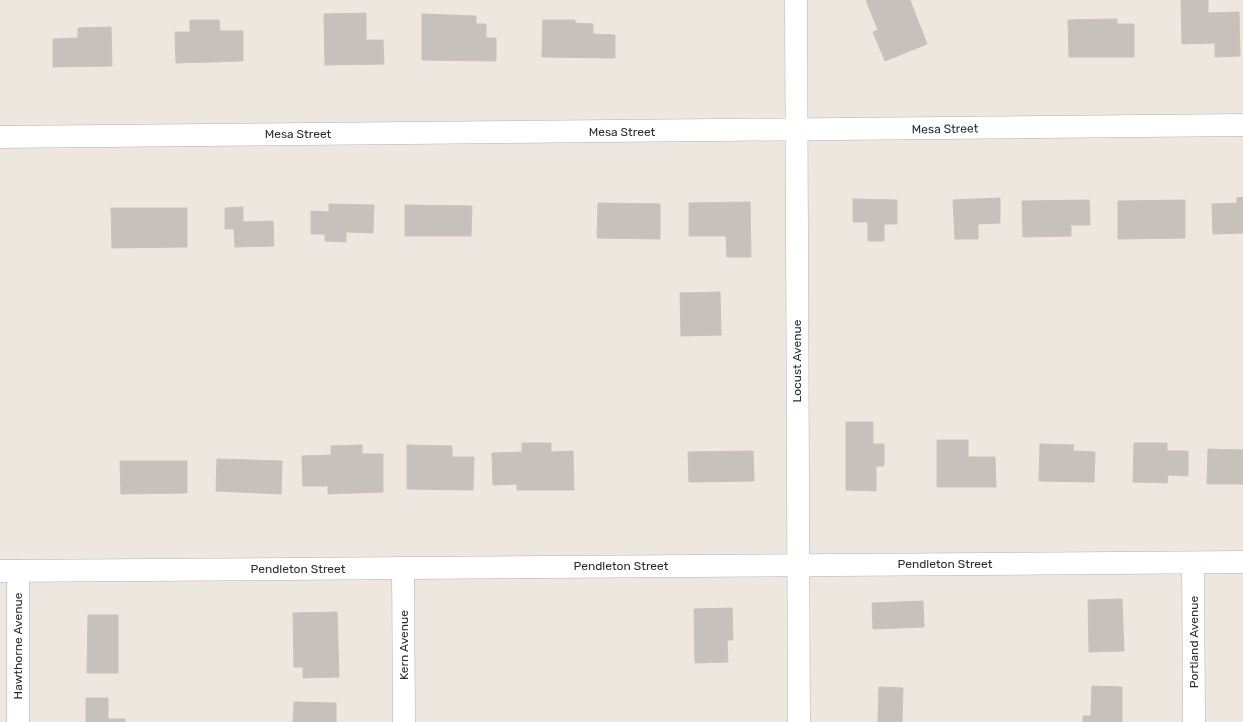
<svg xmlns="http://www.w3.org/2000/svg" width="1243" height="722" font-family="Rubik,sans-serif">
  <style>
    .building { fill: #c6c1bb; stroke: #c9c3b9 }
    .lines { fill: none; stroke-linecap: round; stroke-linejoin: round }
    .street-casing { stroke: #b0b2bc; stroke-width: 23 }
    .street { stroke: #fff; stroke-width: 22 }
    .labels { text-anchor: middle; stroke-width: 4; stroke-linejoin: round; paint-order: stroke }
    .street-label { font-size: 12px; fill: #2c2c2c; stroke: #fff }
  </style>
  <rect width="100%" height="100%" fill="#ede7e0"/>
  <g class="building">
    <polygon points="866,0 910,0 927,44 885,61 873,32 878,30"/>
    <polygon points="1181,0 1208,0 1208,13 1239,12 1240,56 1215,57 1215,43 1182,44"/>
    <polygon points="366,13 366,40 383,40 384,64 325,65 324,14"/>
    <polygon points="422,14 476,16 476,24 486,24 486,38 496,38 496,61 422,60"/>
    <polygon points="1117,19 1117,24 1134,24 1134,57 1069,57 1068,20"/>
    <polygon points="190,20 219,20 220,31 243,31 243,61 176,63 175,32 190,32"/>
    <polygon points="543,20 575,20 575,23 593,24 593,34 615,35 615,58 542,57"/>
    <polygon points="111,27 112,66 53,67 53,39 78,38 78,28"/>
    <polygon points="1243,197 1243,233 1213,234 1212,204 1237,203 1237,198"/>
    <polygon points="1000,198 1000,223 978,224 978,239 955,239 953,200"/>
    <polygon points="853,199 897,200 897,224 884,224 884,241 868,241 868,222 853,222"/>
    <polygon points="1089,200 1090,225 1071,225 1071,236 1023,237 1022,201"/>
    <polygon points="1185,200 1185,238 1118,239 1118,201"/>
    <polygon points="750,202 751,257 727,257 726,236 689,236 689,203"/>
    <polygon points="598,203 660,204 660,239 597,238"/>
    <polygon points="329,204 374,205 373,233 346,232 346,242 325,241 325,234 311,234 311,211 329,212"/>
    <polygon points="405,205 472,206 471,236 405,236"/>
    <polygon points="243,207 243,222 273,221 274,246 235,247 234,229 225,229 225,208"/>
    <polygon points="111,208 187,208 187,247 112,248"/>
    <polygon points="720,292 721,335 681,336 680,293"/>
    <polygon points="846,422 873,422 873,444 884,444 884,466 876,466 876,491 846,490"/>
    <polygon points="937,440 968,440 968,457 995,457 996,487 937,487"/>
    <polygon points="522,443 551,443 551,452 573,451 574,490 517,490 517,484 493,485 492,453 522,452"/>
    <polygon points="1134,443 1167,443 1167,451 1188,451 1188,476 1168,475 1167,483 1133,482"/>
    <polygon points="1040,444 1074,445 1073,451 1095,452 1094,482 1039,481"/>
    <polygon points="362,445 362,454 383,454 383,492 328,494 328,486 303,486 302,456 331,455 331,446"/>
    <polygon points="407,445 452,446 452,457 474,457 473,490 407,489"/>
    <polygon points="1208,449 1243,450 1243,484 1207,484"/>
    <polygon points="753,451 754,481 689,482 688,452"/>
    <polygon points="217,459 282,461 281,494 216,491"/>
    <polygon points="120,461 187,461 187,493 121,494"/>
    <polygon points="1122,599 1124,651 1089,652 1088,600"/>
    <polygon points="923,601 924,627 873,629 872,603"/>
    <polygon points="732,608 733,640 727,640 728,662 695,663 694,609"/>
    <polygon points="337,612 339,677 303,678 303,667 294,667 293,613"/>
    <polygon points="88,615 118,615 118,673 87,673"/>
    <polygon points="1092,686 1122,687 1122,722 1083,722 1083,716 1091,716"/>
    <polygon points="879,687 903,688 902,722 878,722"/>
    <polygon points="86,698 108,698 108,719 125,719 125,722 86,722"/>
    <polygon points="294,702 336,703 336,722 293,722"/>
  </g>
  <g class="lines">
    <defs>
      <g id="street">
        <polyline points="796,0 799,722"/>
        <polyline points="0,137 1243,125"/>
        <polyline points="1193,563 1194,722"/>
        <polyline points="403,568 404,722"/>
        <polyline points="0,571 1243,562"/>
        <polyline points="18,571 18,722"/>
      </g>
    </defs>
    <use href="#street" class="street-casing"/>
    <use href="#street" class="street"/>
  </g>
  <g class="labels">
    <g class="street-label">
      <text transform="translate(945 129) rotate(-1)" y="4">Mesa Street</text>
      <text x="622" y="136">Mesa Street</text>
      <text x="298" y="138">Mesa Street</text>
      <text transform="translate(797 361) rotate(-90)" y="4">Locust Avenue</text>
      <text x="945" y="568">Pendleton Street</text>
      <text x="621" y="570">Pendleton Street</text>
      <text x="298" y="573">Pendleton Street</text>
      <text transform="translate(1194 642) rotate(-90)" y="4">Portland Avenue</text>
      <text transform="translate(404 645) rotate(-90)" y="4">Kern Avenue</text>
      <text transform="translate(18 646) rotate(-90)" y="4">Hawthorne Avenue</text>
    </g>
  </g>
</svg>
